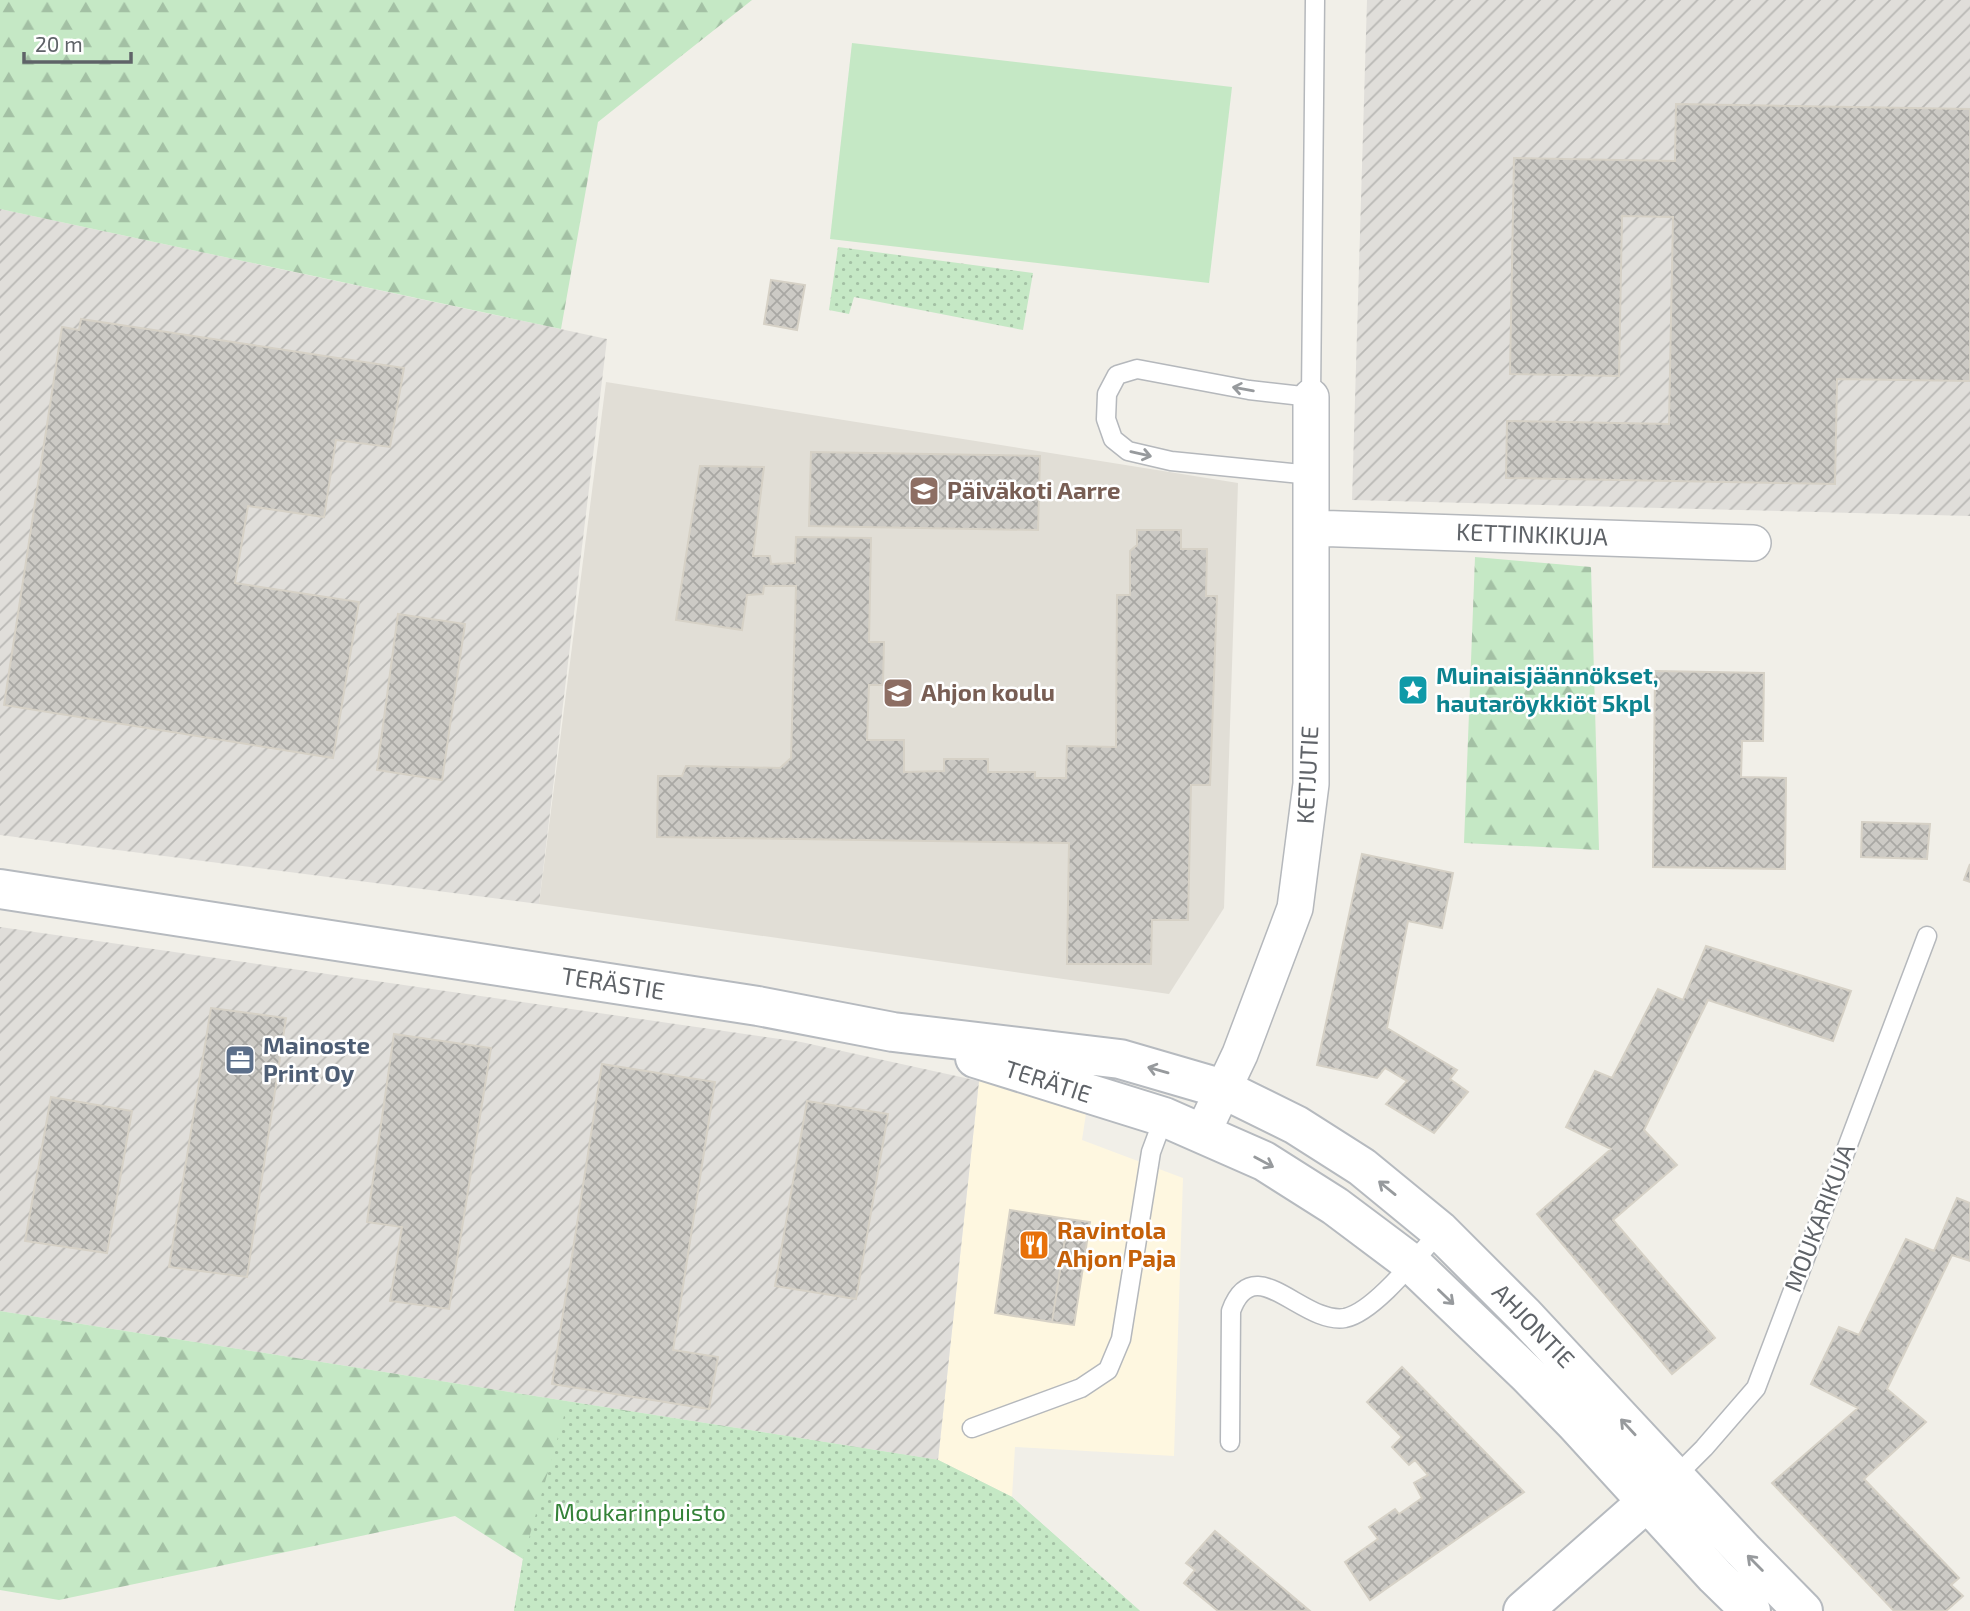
<svg xmlns="http://www.w3.org/2000/svg" width="1970" height="1611" font-family="'Exo 2',sans-serif">
	<style>
		.commercial { fill: #fef7e0 }
		.industrial { fill: url(#industrial-furrows) }
		.education { fill: #e1ded6 }
		.grass { fill: #c5e8c5 }
		.forest { fill: url(#forest-firs) }
		.park { fill: url(#park-dots) }
		.building { fill: url(#building-cross-hatch); stroke: #d6d1c6; stroke-width: 2 }
		.lines { fill: none; stroke-linecap: round; stroke-linejoin: round }
		.lane-casing { stroke: #b5b8bc; stroke-width: 21 }
		.street-casing { stroke: #b5b8bc; stroke-width: 38 }
		.secondary-casing { stroke: #b6babf; stroke-width: 42 }
		.lane { stroke: #fff; stroke-width: 18 }
		.street { stroke: #fff; stroke-width: 35 }
		.secondary { stroke: #fff; stroke-width: 38 }
		.oneway { stroke: #979a9d }
		.labels { text-anchor: middle; stroke-width: 5; stroke-linejoin: round; paint-order: stroke }
		.education-label { font-size: 24px; font-weight: bold; fill: #785e54; stroke: #fff; text-anchor: start }
		.street-label { font-size: 24px; fill: #5f6368; stroke: #fff }
		.culture-label { font-size: 24px; font-weight: bold; fill: #0d838f; stroke: #fff; text-anchor: start }
		.service-label { font-size: 24px; font-weight: bold; fill: #4e5e75; stroke: #fff; text-anchor: start }
		.food-label { font-size: 24px; font-weight: bold; fill: #c56008; stroke: #fff; text-anchor: start }
		.park-label { font-size: 24px; fill: #348238; stroke: #fff }
	</style>
	<defs>
		<pattern id="industrial-furrows" width="10" height="10" patternUnits="userSpaceOnUse" patternTransform="scale(1.75)"><rect width="10" height="10" fill="#e0deda"/><path d="M-1 1l2-2M0 10L10 0M9 11l2-2" fill="none" stroke="#b9b8b5"/></pattern>
		<pattern id="forest-firs" width="22" height="20" patternUnits="userSpaceOnUse" patternTransform="scale(1.75)"><rect width="22" height="20" fill="#c5e8c5"/><path d="M5 1l3.5 6h-7zM16 11l3.5 6h-7z" fill="#a3c0a4"/></pattern>
		<pattern id="park-dots" width="8" height="8" patternUnits="userSpaceOnUse" patternTransform="scale(1.75)"><rect width="8" height="8" fill="#c5e8c5"/><path d="M2 2h.1M6 6h.1" fill="none" stroke="#a3c0a4" stroke-width="1.8" stroke-linecap="round"/></pattern>
		<pattern id="building-cross-hatch" width="8" height="8" patternUnits="userSpaceOnUse" patternTransform="scale(1.75)"><rect width="8" height="8" fill="#cccac5"/><path d="M0 0l8 8M0 8l8-8" fill="none" stroke="#a9a8a4"/></pattern>
	</defs>
	<rect width="100%" height="100%" fill="#f1efe8"/>
	<path class="commercial" d="M 979,1081 L 1087,1107 L 1082,1140 L 1183,1178 L 1174,1456 L 1015,1447 L 1012,1497 L 938,1460 Z"/>
	<path class="industrial" d="M 1367,0 L 1970,0 L 1970,516 L 1352,500 Z
		M 0,209 L 607,339 L 539,904 L 0,835 Z
		M 0,927 L 801,1042 L 979,1081 L 938,1460 L 0,1311 Z"/>
	<path class="education" d="M 606,382 L 1238,483 L 1224,908 L 1169,994 L 539,904 Z"/>
	<path class="grass" d="M 852,43 L 1232,87 L 1209,283 L 830,239 Z"/>
	<path class="forest" d="M 0,0 L 752,0 L 598,122 L 561,329 L 0,209 Z
		M 1475,557 L 1591,567 L 1599,850 L 1464,843 Z
		M 0,1311 L 938,1460 L 1012,1497 L 1140,1611 L 514,1611 L 523,1559 L 455,1516 L 59,1600 L 0,1590 Z"/>
	<path class="park" d="M 838,247 L 1033,273 L 1023,330 L 854,297 L 849,314 L 829,310 Z
		M 568,1402 L 938,1460 L 1012,1497 L 1140,1611 L 514,1611 L 523,1559 Z"/>
	<path class="building" d="M 1676,104 L 1970,109 L 1970,381 L 1837,379 L 1835,484 L 1506,478 L 1507,421 L 1669,424 L 1673,217 L 1622,216 L 1619,376 L 1510,374 L 1514,158 L 1675,161 Z
		M 771,280 L 805,285 L 797,330 L 764,324 Z
		M 81,319 L 404,368 L 390,447 L 336,440 L 324,517 L 248,506 L 235,583 L 359,602 L 333,758 L 4,705 L 62,327 L 79,330 Z
		M 811,452 L 1040,456 L 1038,530 L 809,526 Z
		M 700,466 L 764,467 L 753,556 L 770,556 L 771,564 L 795,563 L 796,537 L 871,538 L 869,642 L 884,642 L 883,685 L 869,685 L 867,740 L 904,740 L 904,772 L 944,771 L 944,759 L 988,759 L 988,772 L 1035,772 L 1035,778 L 1066,778 L 1067,746 L 1116,747 L 1117,595 L 1130,595 L 1130,551 L 1137,545 L 1137,530 L 1181,530 L 1181,549 L 1207,549 L 1206,596 L 1217,596 L 1210,785 L 1191,785 L 1188,920 L 1152,920 L 1151,964 L 1067,964 L 1069,843 L 657,837 L 658,776 L 682,776 L 686,766 L 780,768 L 791,758 L 796,586 L 764,586 L 763,594 L 747,595 L 742,630 L 676,620 Z
		M 398,614 L 465,624 L 442,780 L 377,770 Z
		M 1655,671 L 1764,673 L 1763,741 L 1742,741 L 1741,777 L 1786,778 L 1785,869 L 1653,867 Z
		M 1862,822 L 1930,824 L 1927,859 L 1861,857 Z
		M 1362,854 L 1453,873 L 1442,928 L 1408,921 L 1387,1028 L 1457,1070 L 1450,1079 L 1468,1092 L 1434,1133 L 1386,1104 L 1407,1081 L 1385,1068 L 1377,1078 L 1317,1065 Z
		M 1970,864 L 1970,882 L 1964,880 Z
		M 1706,946 L 1851,991 L 1833,1041 L 1708,1000 L 1644,1130 L 1677,1165 L 1613,1220 L 1715,1338 L 1672,1374 L 1537,1214 L 1611,1149 L 1566,1127 L 1595,1071 L 1612,1078 L 1658,989 L 1683,1000 Z
		M 211,1008 L 286,1018 L 247,1277 L 169,1267 Z
		M 394,1034 L 491,1048 L 449,1309 L 390,1301 L 402,1227 L 367,1222 Z
		M 602,1064 L 715,1082 L 673,1350 L 718,1357 L 709,1409 L 552,1384 Z
		M 51,1097 L 132,1111 L 107,1253 L 25,1241 Z
		M 807,1101 L 888,1114 L 856,1299 L 775,1286 Z
		M 1957,1198 L 1970,1203 L 1970,1261 L 1952,1255 L 1887,1389 L 1926,1422 L 1864,1479 L 1959,1578 L 1951,1585 L 1963,1596 L 1946,1611 L 1894,1611 L 1772,1483 L 1858,1408 L 1811,1384 L 1839,1327 L 1859,1335 L 1906,1239 L 1934,1251 Z
		M 1010,1210 L 1068,1219 L 1052,1322 L 995,1313 Z
		M 1068,1219 L 1090,1222 L 1074,1325 L 1052,1322 Z
		M 1402,1367 L 1524,1492 L 1370,1600 L 1345,1562 L 1378,1539 L 1369,1527 L 1395,1509 L 1399,1514 L 1422,1498 L 1414,1483 L 1428,1475 L 1415,1460 L 1409,1465 L 1392,1447 L 1402,1437 L 1367,1402 Z
		M 1215,1531 L 1310,1611 L 1218,1611 L 1184,1583 L 1195,1570 L 1186,1563 Z"/>
	<g class="lines">
		<g class="lane-casing">
			<path id="lane" d="M 1311,475 L 1171,461 L 1128,451 L 1113,439 L 1106,419 L 1107,394 L 1117,375 L 1137,369 L 1249,390 L 1311,397 L 1315,0
				M 972,1428 L 1081,1388 L 1108,1370 L 1121,1339 L 1151,1152 L 1164,1117
				M 1230,1442 L 1231,1311 C 1254,1248 1302,1325 1345,1318 C 1375,1312 1420,1253 1440,1231
				M 1675,1477 L 1704,1448 L 1756,1388 L 1927,936"/>
		</g>
		<g class="street-casing">
			<path id="street" d="M 1311,528 L 1753,543
				M 1202,1134 L 1240,1054 L 1295,908 L 1311,784 L 1311,397"/>
		</g>
		<g class="secondary-casing">
			<path id="secondary" d="M 0,889 L 758,1006 L 893,1032 L 1120,1059 L 1223,1089 L 1296,1125 L 1362,1167 L 1440,1231 L 1524,1315 L 1743,1550 L 1803,1611
				M 975,1058 L 1164,1117 L 1264,1161 L 1335,1206 L 1411,1263 L 1527,1374 L 1575,1423 L 1715,1576 L 1751,1611
				M 1523,1611 L 1666,1485"/>
		</g>
		<use href="#lane" class="lane"/>
		<use href="#street" class="street"/>
		<use href="#secondary" class="secondary"/>
	</g>
	<defs><path id="oneway-shaft" d="M-6 0H5M1.5-3L5.5 0L1.5 3" fill="none" stroke-width="1.6" stroke-linecap="round" stroke-linejoin="round" transform="scale(1.75)"/></defs>
	<g class="oneway">
		<use href="#oneway-shaft" transform="translate(1243 389) rotate(-170)"/>
		<use href="#oneway-shaft" transform="translate(1141 454) rotate(13)"/>
		<use href="#oneway-shaft" transform="translate(1158 1070) rotate(-164)"/>
		<use href="#oneway-shaft" transform="translate(1264 1162) rotate(28)"/>
		<use href="#oneway-shaft" transform="translate(1387 1188) rotate(-141)"/>
		<use href="#oneway-shaft" transform="translate(1446 1297) rotate(44)"/>
		<use href="#oneway-shaft" transform="translate(1628 1427) rotate(-133)"/>
		<use href="#oneway-shaft" transform="translate(1755 1563) rotate(-135)"/>
	</g>
	<defs>
		<g id="school-square" transform="scale(1.575)"><rect x="-9" y="-9" width="18" height="18" rx="4" fill="#8d6e63" stroke="#fff"/><path d="M0-5L7-2L0 1L-7-2ZM-4 1L0 2.5L4 1V4Q0 6-4 4Z" fill="#fff"/></g>
		<g id="sight-square" transform="scale(1.575)"><rect x="-9" y="-9" width="18" height="18" rx="4" fill="#0f9aa8" stroke="#fff"/><path d="M0-6L1.8-2.2L6-1.7L2.9 1.2L3.7 5.4L0 3.3L-3.7 5.4L-2.9 1.2L-6-1.7L-1.8-2.2Z" fill="#fff"/></g>
		<g id="office-square" transform="scale(1.575)"><rect x="-9" y="-9" width="18" height="18" rx="4" fill="#5c6f8a" stroke="#fff"/><path d="M-6-3h4V-5.5h4V-3h4V5H-6ZM-1-4.5V-3h2v-1.5ZM-6 0V1H6V0Z" fill="#fff"/></g>
		<g id="restaurant-square" transform="scale(1.575)"><rect x="-9" y="-9" width="18" height="18" rx="4" fill="#e8710a" stroke="#fff"/><path d="M-5-6h1v4h1v-4h1v4h1v-4h1v5L-1.5 .5V6h-2V.5L-5-1ZM5-6V6H3V1.5H1.5Q1.5-4 5-6Z" fill="#fff"/></g>
	</defs>
	<g fill-rule="evenodd">
		<use href="#school-square" x="924" y="491"/>
		<use href="#sight-square" x="1413" y="690"/>
		<use href="#school-square" x="898" y="693"/>
		<use href="#office-square" x="240" y="1060"/>
		<use href="#restaurant-square" x="1034" y="1245"/>
	</g>
	<g class="labels">
		<g class="education-label">
			<text x="947" y="499">Päiväkoti Aarre</text>
			<text x="921" y="701">Ahjon koulu</text>
		</g>
		<g class="street-label">
			<text transform="translate(1532 535) rotate(2)" y="8">KETTINKIKUJA</text>
			<text transform="translate(1308 775) rotate(-87)" y="8">KETJUTIE</text>
			<text transform="translate(613 984) rotate(9)" y="8">TERÄSTIE</text>
			<text transform="translate(1048 1082) rotate(18)" y="8">TERÄTIE</text>
			<text transform="translate(1820 1218) rotate(-69)" y="8">MOUKARIKUJA</text>
			<text transform="translate(1533 1326) rotate(46)" y="8">AHJONTIE</text>
		</g>
		<g class="culture-label">
			<text x="1436" y="684">Muinaisjäännökset,<tspan x="1436" dy="28">hautaröykkiöt 5kpl</tspan></text>
		</g>
		<g class="service-label">
			<text x="263" y="1054">Mainoste<tspan x="263" dy="28">Print Oy</tspan></text>
		</g>
		<g class="food-label">
			<text x="1057" y="1239">Ravintola<tspan x="1057" dy="28">Ahjon Paja</tspan></text>
		</g>
		<g class="park-label">
			<text x="640" y="1521">Moukarinpuisto</text>
		</g>
	</g>
	<path d="M24 52v10h107v-10" fill="none" stroke="#5f6368" stroke-width="3.5"/>
	<text x="35" y="52" font-size="21" fill="#5f6368" stroke="#ffffff" stroke-width="5" paint-order="stroke">20 m</text>
</svg>
